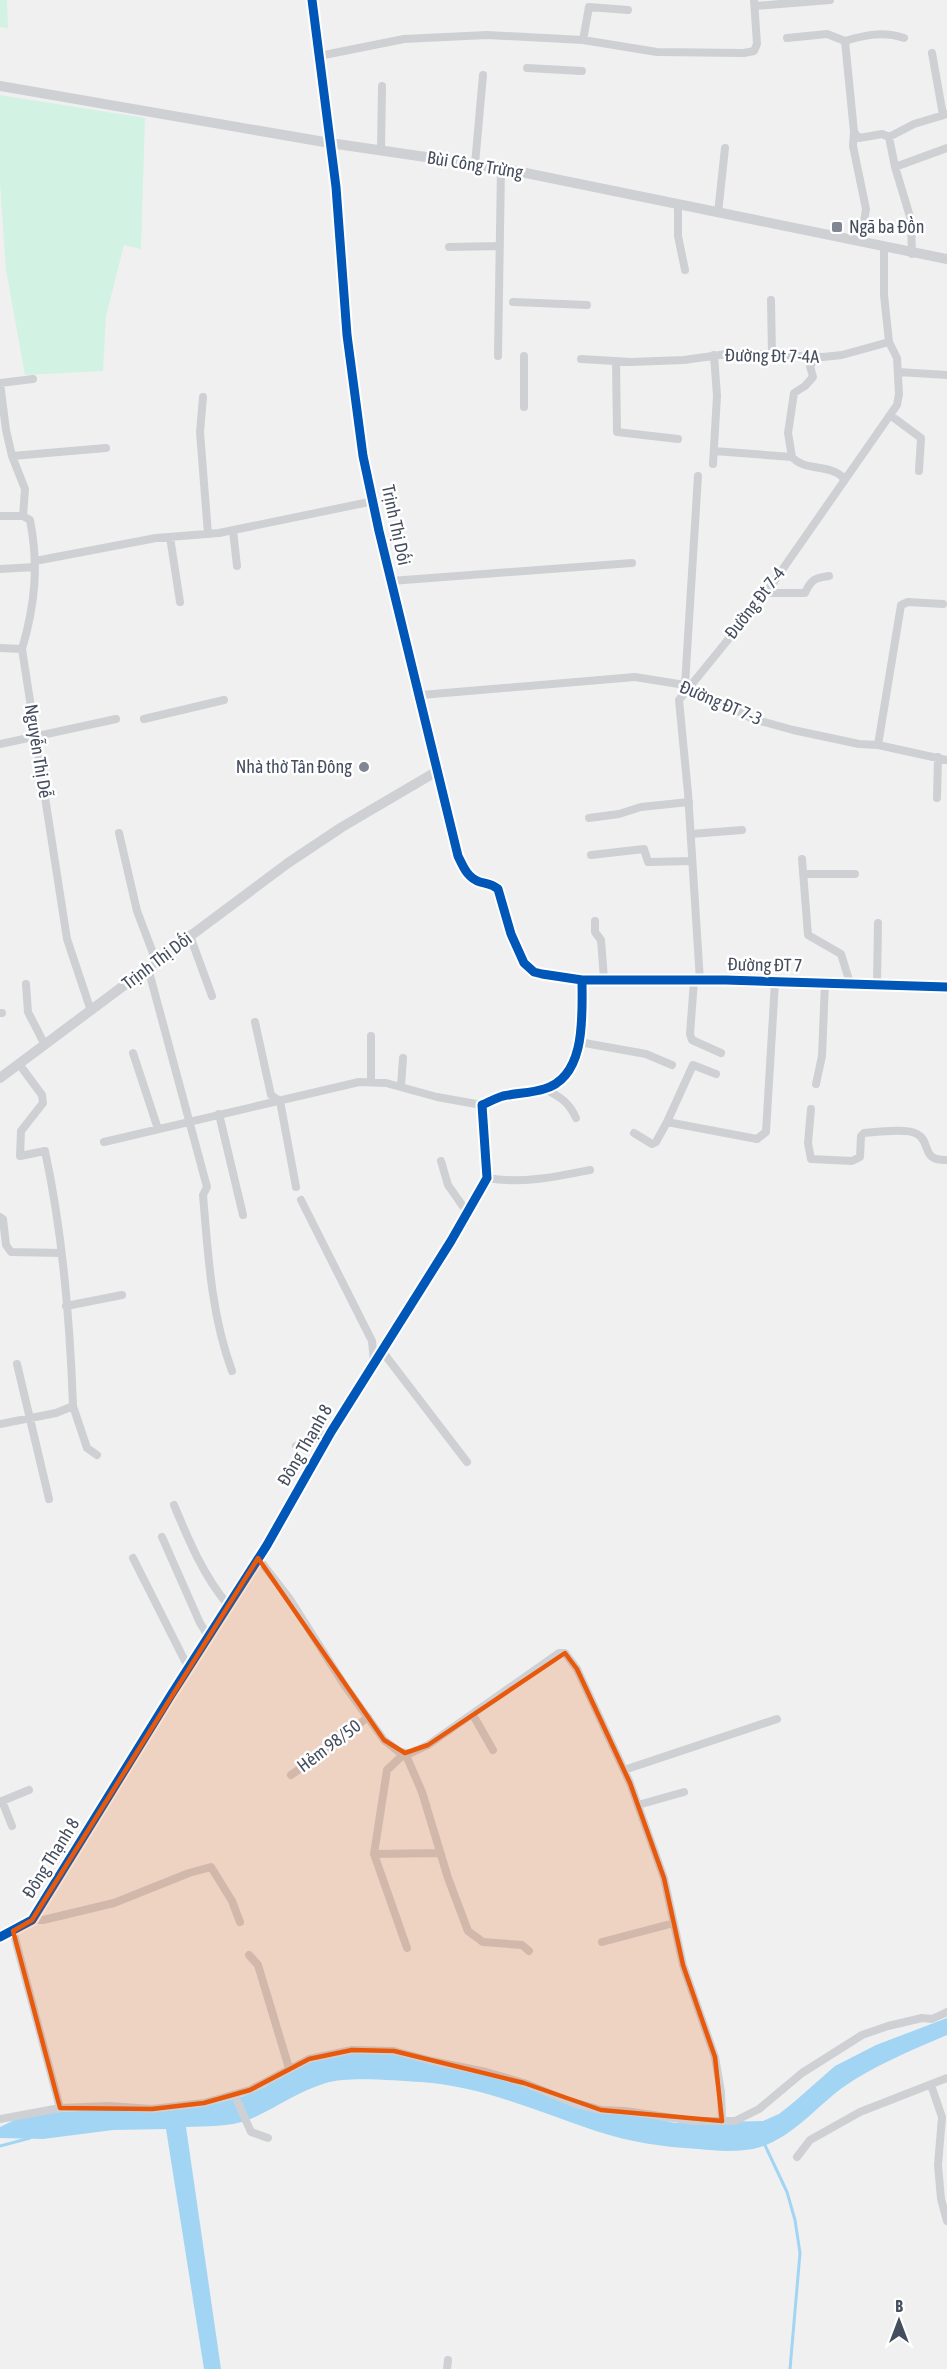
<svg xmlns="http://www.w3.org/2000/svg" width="947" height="2369" font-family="'Asap Condensed',sans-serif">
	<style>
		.green { fill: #d2f2e4 }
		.water { fill: #a2d5f4 }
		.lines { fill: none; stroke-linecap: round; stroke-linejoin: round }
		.stream { stroke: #a2d5f4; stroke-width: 3 }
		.minor { stroke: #ced0d4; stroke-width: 8 }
		.tertiary { stroke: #ced0d4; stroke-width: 10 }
		.cycleway-casing { stroke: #fff; stroke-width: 13 }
		.cycleway { stroke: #0057b8; stroke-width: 9 }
		.marked { fill: #e8590c; fill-opacity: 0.2; stroke: #e8590c; stroke-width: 4.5; stroke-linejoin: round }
		.poi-dot { fill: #818792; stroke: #fff; stroke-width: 2 }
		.labels { text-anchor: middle; stroke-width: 5; stroke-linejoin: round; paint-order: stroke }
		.street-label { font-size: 18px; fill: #454e5f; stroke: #fff }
		.poi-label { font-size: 18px; fill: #454e5f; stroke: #fff; text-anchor: start }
	</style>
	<rect width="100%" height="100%" fill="#f1f0f0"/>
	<path class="green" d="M 0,0 L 7,0 L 8,28 L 0,27 Z
		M 0,95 L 145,118 L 141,249 L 124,245 L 106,316 L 103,371 L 25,375 L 6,270 L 0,184 Z"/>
	<path class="water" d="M 947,2018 L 947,2035 C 912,2050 873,2066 842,2088 C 813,2110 789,2141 753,2149 C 735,2152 716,2151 698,2149 C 663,2147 629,2142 596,2131 C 539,2112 482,2086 421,2082 C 396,2081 349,2076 326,2083 C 298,2091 275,2109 248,2120 C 229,2127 207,2126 186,2127 L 221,2369 L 204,2369 L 166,2129 L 113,2130 L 43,2139 L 0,2138 L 0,2127 L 27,2114 L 218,2103 L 244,2096 L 265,2087 L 290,2070 L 329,2055 L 379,2051 L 493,2075 L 608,2108 L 675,2123 L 763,2121 L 779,2114 L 794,2102 L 835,2066 L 876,2045 Z"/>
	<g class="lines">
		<path class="stream" d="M 763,2141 L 787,2192 L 795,2220 L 800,2253 L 790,2369
			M 0,2146 L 30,2138"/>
		<path class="minor" d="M 755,6 L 830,0
			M 787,38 L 827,34 L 845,41
			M 904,38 C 883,31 865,35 845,41 L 854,132 L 859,138 L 882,134 L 889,137 L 895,167 L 911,220 L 912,254
			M 583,40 L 589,7 L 628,10
			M 932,53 L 943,115
			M 319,56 L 404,39 L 487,35 L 583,40 L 657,52 L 744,53 L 754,51 L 757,44 L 754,0
			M 527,68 L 582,71
			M 854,132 L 853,146 L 866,209 L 861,242
			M 889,137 L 914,124 L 947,114
			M 381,151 L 382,86
			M 475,164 L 483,75
			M 895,167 L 947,148
			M 678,205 L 678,236 L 685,270
			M 718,213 L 725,148
			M 449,247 L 500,246
			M 771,300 L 772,355
			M 513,302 L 587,305
			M 498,356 L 501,168
			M 524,356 L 524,407
			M 581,359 L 631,362 L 684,360 L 734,353 L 823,357 L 842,355 L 889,342
			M 616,361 L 617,432 L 678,439
			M 898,372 L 947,375
			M 203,397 L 200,432 L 208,534
			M 890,415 L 921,438 L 919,471
			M 714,451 L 792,457 C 805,472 828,463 844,478
			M 12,456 L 106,448
			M 792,457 L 788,433 L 794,393 L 805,386 L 813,377 L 810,366 L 816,357
			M 713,464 L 717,396 L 714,355
			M 0,516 L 23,516 L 30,520 C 39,566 35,605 22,649 L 67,939 L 91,1011
			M 23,516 L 25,489 L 12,456 L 6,430 L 0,383 L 33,379
			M 233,530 L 237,566
			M 170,537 L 180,602
			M 35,561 L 156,538 L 219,533 L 374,501
			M 0,569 L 35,567
			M 391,581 L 632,563
			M 766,593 L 805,593 C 811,580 814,578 829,576
			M 0,648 L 22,649
			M 685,685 L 698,476
			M 421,695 L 635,677 L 685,685 L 753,719 L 793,730 L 859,744 L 878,745 L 947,760
			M 144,719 L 224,700
			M 0,744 L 116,719
			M 878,745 L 901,605 L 908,602 L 943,604
			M 937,798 L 938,757
			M 589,818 L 619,814 L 641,807 L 689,802
			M 119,833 L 137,911 L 156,961
			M 691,834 L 742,830
			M 591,855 L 644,849 L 648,862 L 692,861
			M 802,859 L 808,935 L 841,954 L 850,983
			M 803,874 L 855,874
			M 595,921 L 595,932 L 601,940 L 604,979
			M 190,936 L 212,996
			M 148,968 L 207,1187 L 203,1195 C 208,1253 211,1315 232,1371
			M 694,981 L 690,1034 L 692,1040 L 721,1053
			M 700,981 L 688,793 L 679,700 L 766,593 L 897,405 L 899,394 L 897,358 L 889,342 L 884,295 L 884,246
			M 26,984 L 28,1012 L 45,1045
			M 877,984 L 878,923
			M 0,1013 L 2,1013
			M 255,1022 L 271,1095 L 280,1101 L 296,1187
			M 579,1042 L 646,1054 L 672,1065
			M 133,1053 L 158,1129
			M 371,1081 L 371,1036
			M 816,1084 L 822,1056 L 825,983
			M 401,1086 L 403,1058
			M 545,1089 C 560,1097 569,1102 576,1118
			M 811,1109 L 808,1143 L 811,1159 L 852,1161 L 860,1157 L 861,1136 L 864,1133 C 876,1132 908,1128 917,1134 C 932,1142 920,1161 947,1160
			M 219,1114 L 243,1215
			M 667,1122 L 693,1065 L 716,1074
			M 634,1133 L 652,1144 L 656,1142 L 667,1122 L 757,1139 L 766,1132 L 775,982
			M 104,1142 L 359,1082 L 386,1083 L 437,1097 L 482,1105
			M 441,1161 L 448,1185 L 467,1212
			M 487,1178 C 522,1184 555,1177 590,1170
			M 301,1200 L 372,1341 L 374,1362
			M 0,1217 L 3,1219 L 6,1245 L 11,1252 L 61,1253
			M 66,1306 L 122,1295
			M 382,1351 L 467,1462
			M 17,1364 L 49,1499
			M 73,1406 L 87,1448 L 97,1455
			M 0,1424 L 56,1413 L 73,1406 C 70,1321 63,1234 45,1151 L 20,1156 L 21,1131 L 43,1103 L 42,1095 L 19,1064
			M 296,1446 L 331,1432
			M 174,1505 C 189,1541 203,1575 228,1605
			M 162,1537 L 200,1623 L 208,1636
			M 133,1558 L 188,1667
			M 258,1558 L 289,1598 L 345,1686 L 384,1740 L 398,1751 L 405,1753 L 411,1753 L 428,1745 L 559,1653 L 565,1653 L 577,1669 L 630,1783 L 664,1878 L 683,1965 L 715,2057 L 721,2092 L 722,2121
			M 473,1715 L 493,1750
			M 624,1770 L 777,1719
			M 291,1775 L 328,1749 L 368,1717
			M 0,1801 L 2,1801 L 12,1826
			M 2,1801 L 29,1790
			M 638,1805 L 684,1792
			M 374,1854 L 440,1853
			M 32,1920 L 43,1920 L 114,1903 L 189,1873 L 211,1867 L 232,1901 L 240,1922
			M 13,1931 L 60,2108
			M 0,1937 L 32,1920 L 171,1695 L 267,1545 L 331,1432 L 451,1241 L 487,1178 L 482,1105 C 489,1102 496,1098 503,1096 C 517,1093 531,1093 544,1089 C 587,1077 582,1014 582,980 L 726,980 L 947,987
			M 602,1942 L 674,1923
			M 407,1948 L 374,1854 L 387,1770 L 405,1753 L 422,1792 L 448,1878 L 468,1931 L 483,1942 L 522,1945 L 529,1951
			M 249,1955 L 258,1965 L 289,2068
			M 931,2085 L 942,2117 L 938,2165 L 941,2199 L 947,2221
			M 235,2096 L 251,2132 L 268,2138
			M 0,2119 L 60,2108 L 109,2106 L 152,2109 L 204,2103 L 250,2090 L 309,2059 L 352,2050 L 394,2051 L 432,2061 L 486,2072 L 524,2083 L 576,2104 L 601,2110 L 625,2111 L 694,2121 L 735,2121 L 759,2109 L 802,2073 L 862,2035 L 888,2026 L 922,2018 L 932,2019 L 947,2012
			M 797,2157 L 810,2140 L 860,2112 L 947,2078
			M 447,2369 L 448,2360"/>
		<path class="tertiary" d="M 312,0 L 336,187 L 347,335 L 363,456 L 379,531 L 458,856 C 463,866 467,878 480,882 C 487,884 492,884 498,889 C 502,910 515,964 536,972 C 547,976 569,977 582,980
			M 0,86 L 330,143 L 501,168 L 947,259
			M 0,1078 L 288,863 L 342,827 L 439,770"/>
		<g class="cycleway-casing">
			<path id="cycleway" d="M 312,0 L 336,187 L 347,335 L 363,456 L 379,531 L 458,856 C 463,866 467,878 480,882 C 487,884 492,884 498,889 L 511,934 L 524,963 L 534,972 L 542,974 L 582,980 L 726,980 L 947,987
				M 0,1937 L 32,1920 L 171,1695 L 267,1545 L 331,1432 L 451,1241 L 487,1178 L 482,1105 C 489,1102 496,1098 503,1096 C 517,1093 531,1093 544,1089 C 587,1077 582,1014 582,980"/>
		</g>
		<use href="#cycleway" class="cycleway"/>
	</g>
	<path class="marked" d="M 258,1558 L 384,1740 L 405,1753 L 428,1745 L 565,1653 L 577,1669 L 630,1783 L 664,1878 L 683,1965 L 715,2057 L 722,2121 L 601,2110 L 524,2083 L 394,2051 L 352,2050 L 309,2059 L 250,2090 L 204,2103 L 152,2109 L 60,2108 L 13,1931 L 32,1920 Z"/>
	<g class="poi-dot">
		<rect x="831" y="221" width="12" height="12" rx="3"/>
		<circle cx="364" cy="767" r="6"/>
	</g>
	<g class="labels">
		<g class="street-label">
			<text transform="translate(475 165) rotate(9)" y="6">Bùi Công Trừng</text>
			<text transform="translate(772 356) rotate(1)" y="6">Đường Đt 7-4A</text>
			<text transform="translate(396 525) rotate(78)" y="6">Trịnh Thị Dối</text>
			<text transform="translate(755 603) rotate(-52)" y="6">Đường Đt 7-4</text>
			<text transform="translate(721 703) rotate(23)" y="6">Đường ĐT 7-3</text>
			<text transform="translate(38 751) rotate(81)" y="6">Nguyễn Thị Dễ</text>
			<text transform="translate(157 961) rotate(-37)" y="6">Trịnh Thị Dối</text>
			<text transform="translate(765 965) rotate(1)" y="6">Đường ĐT 7</text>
			<text transform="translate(305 1445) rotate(-60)" y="6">Đông Thạnh 8</text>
			<text transform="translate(329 1746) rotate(-37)" y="6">Hẻm 98/50</text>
			<text transform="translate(51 1858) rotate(-58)" y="6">Đông Thạnh 8</text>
		</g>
		<g class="poi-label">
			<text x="849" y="233">Ngã ba Đồn</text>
			<text x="352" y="773" text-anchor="end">Nhà thờ Tân Đông</text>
		</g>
	</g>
	<g transform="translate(899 2321)" stroke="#ffffff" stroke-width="4.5" paint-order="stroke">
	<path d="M0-4.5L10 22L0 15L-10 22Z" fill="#454e5f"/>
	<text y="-9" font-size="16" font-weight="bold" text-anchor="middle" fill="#454e5f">B</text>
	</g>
</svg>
